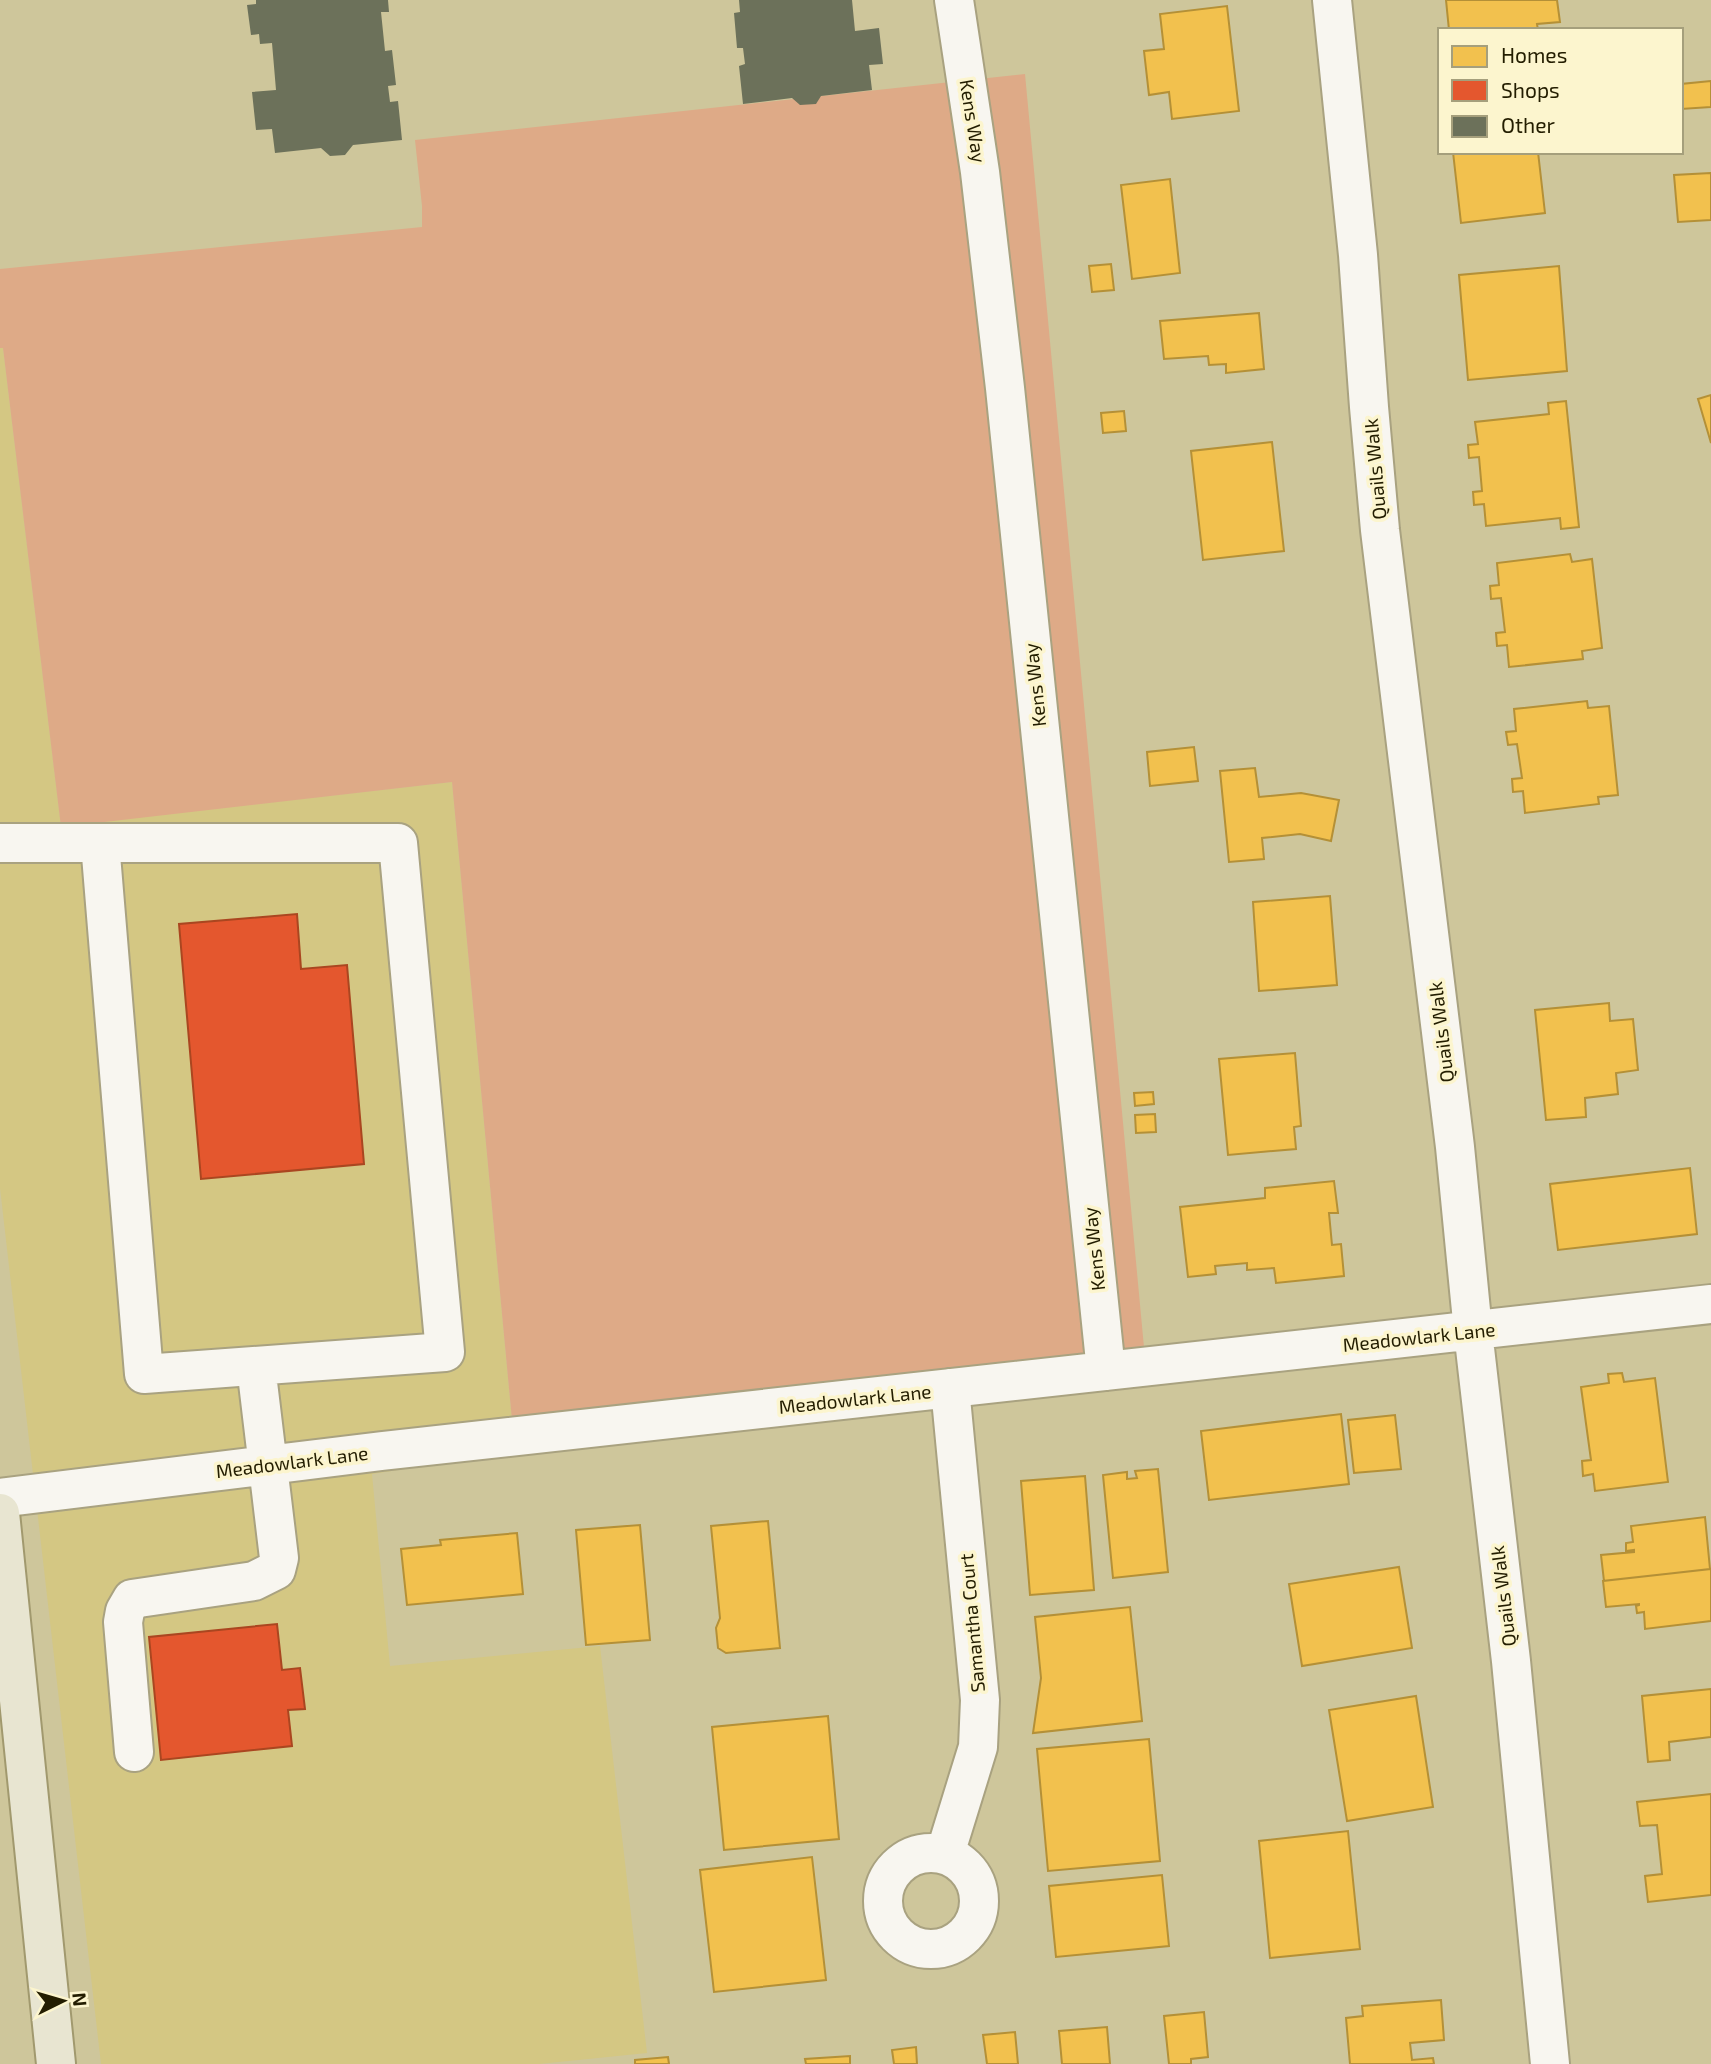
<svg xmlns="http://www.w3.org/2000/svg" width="1711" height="2064" font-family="'Exo 2',sans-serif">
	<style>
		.built { fill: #d4c783 }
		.green { fill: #deaa87 }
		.homes { fill: #f2c14e; stroke: #b49037; stroke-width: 2 }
		.shops { fill: #e4572e; stroke: #aa4620; stroke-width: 2 }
		.building { fill: #6c715a }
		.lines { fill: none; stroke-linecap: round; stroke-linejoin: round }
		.minor-casing { stroke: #a9a280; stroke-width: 42 }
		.major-casing { stroke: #a1996e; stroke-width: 42 }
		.minor { stroke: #f8f6f0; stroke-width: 38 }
		.major { stroke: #e8e5d1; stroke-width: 38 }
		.labels { text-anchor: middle; stroke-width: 7; stroke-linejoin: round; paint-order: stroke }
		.street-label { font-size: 19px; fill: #231d00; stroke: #fcf5ce }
	</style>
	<rect width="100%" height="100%" fill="#cec69b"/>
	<path class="built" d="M 0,348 L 3,348 L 61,826 L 452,782 L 515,1452 L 372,1474 L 390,1666 L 600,1646 L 647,2053 L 539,2064 L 101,2064 L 0,1188 Z"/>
	<path class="green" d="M 1025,74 L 1145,1358 L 515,1452 L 452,782 L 61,827 L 3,348 L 0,348 L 0,269 L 422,227 L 422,206 L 415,140 Z"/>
	<path class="homes" d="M 1446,0 L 1557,0 L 1560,22 L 1537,24 L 1538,30 L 1449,30 Z
		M 1227,6 L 1239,111 L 1172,119 L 1169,92 L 1149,95 L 1144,51 L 1164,49 L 1160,14 Z
		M 1711,81 L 1711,107 L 1681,109 L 1681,84 Z
		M 1453,152 L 1538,152 L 1545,213 L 1461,223 Z
		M 1711,173 L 1711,220 L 1678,222 L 1674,175 Z
		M 1170,179 L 1180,273 L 1132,279 L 1121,185 Z
		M 1111,264 L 1114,290 L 1092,292 L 1089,266 Z
		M 1559,266 L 1567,371 L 1468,380 L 1459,275 Z
		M 1259,313 L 1264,369 L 1226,373 L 1226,364 L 1209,365 L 1208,356 L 1164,359 L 1160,321 Z
		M 1711,395 L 1711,443 L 1698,399 Z
		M 1566,401 L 1579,527 L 1561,529 L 1560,518 L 1486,526 L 1484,504 L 1474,505 L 1473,492 L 1482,491 L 1479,457 L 1469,458 L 1468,445 L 1478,444 L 1475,422 L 1549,414 L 1548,403 Z
		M 1124,411 L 1126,431 L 1103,433 L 1101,413 Z
		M 1272,442 L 1284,551 L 1203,560 L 1191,451 Z
		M 1570,554 L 1572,562 L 1592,559 L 1602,648 L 1582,651 L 1583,659 L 1509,667 L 1507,645 L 1497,646 L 1496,633 L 1505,632 L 1501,598 L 1491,599 L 1490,586 L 1499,585 L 1497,563 Z
		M 1587,701 L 1588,708 L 1609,706 L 1618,795 L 1598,797 L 1599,804 L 1525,813 L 1523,791 L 1513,792 L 1512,779 L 1522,778 L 1517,744 L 1508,745 L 1506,732 L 1516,731 L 1514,709 Z
		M 1194,747 L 1198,781 L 1150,786 L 1147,752 Z
		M 1255,768 L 1259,797 L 1301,793 L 1339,800 L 1331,841 L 1300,834 L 1262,838 L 1264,859 L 1229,862 L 1220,771 Z
		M 1330,896 L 1337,985 L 1259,991 L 1253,902 Z
		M 1609,1003 L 1610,1021 L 1633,1019 L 1638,1070 L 1616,1073 L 1618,1094 L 1585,1098 L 1586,1117 L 1546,1120 L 1535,1010 Z
		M 1295,1053 L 1301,1126 L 1294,1127 L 1296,1149 L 1228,1155 L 1219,1059 Z
		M 1153,1092 L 1154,1104 L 1135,1106 L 1134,1093 Z
		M 1155,1114 L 1156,1132 L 1136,1133 L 1135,1115 Z
		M 1690,1168 L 1697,1234 L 1558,1250 L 1550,1184 Z
		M 1334,1181 L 1338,1213 L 1329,1213 L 1332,1245 L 1341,1244 L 1344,1276 L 1276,1283 L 1274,1268 L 1247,1270 L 1247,1263 L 1215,1266 L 1216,1274 L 1188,1277 L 1180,1207 L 1265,1198 L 1265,1188 Z
		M 1622,1373 L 1624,1382 L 1655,1378 L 1668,1482 L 1595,1491 L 1593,1474 L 1583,1476 L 1582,1461 L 1591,1460 L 1581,1387 L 1609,1383 L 1608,1374 Z
		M 1341,1414 L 1349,1484 L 1209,1500 L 1201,1431 Z
		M 1395,1415 L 1401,1469 L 1354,1473 L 1348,1420 Z
		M 1158,1469 L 1168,1572 L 1113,1578 L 1103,1475 L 1127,1472 L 1127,1479 L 1137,1478 L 1135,1471 Z
		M 1085,1476 L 1094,1590 L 1030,1595 L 1021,1481 Z
		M 1705,1517 L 1710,1569 L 1604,1581 L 1601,1555 L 1634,1552 L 1634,1550 L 1626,1551 L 1626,1543 L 1633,1542 L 1631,1526 Z
		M 768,1521 L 780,1648 L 726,1653 L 718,1648 L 716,1628 L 720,1618 L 711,1526 Z
		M 640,1525 L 650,1640 L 586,1645 L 576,1530 Z
		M 517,1533 L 523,1594 L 407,1605 L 401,1549 L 441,1545 L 440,1540 Z
		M 1399,1567 L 1412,1648 L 1302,1666 L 1289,1584 Z
		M 1711,1569 L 1711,1621 L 1645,1629 L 1644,1612 L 1637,1613 L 1636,1606 L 1639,1605 L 1639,1604 L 1606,1607 L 1603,1581 Z
		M 1130,1607 L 1142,1721 L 1033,1733 L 1041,1678 L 1035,1617 Z
		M 1711,1689 L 1711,1737 L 1669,1742 L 1670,1760 L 1648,1762 L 1642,1696 Z
		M 1416,1696 L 1433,1807 L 1347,1821 L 1329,1710 Z
		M 828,1716 L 839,1839 L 724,1850 L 712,1727 Z
		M 1149,1739 L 1160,1861 L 1048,1871 L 1037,1749 Z
		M 1711,1794 L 1711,1895 L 1648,1902 L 1645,1876 L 1662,1874 L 1657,1825 L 1640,1826 L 1637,1802 Z
		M 1348,1831 L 1360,1949 L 1270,1958 L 1259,1841 Z
		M 812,1857 L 826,1980 L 714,1992 L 700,1870 Z
		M 1162,1875 L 1169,1946 L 1056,1957 L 1049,1886 Z
		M 1441,2000 L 1444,2040 L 1410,2043 L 1412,2060 L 1433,2058 L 1434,2064 L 1350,2064 L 1346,2018 L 1363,2016 L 1362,2006 Z
		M 1204,2012 L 1208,2057 L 1191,2059 L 1191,2064 L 1169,2064 L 1164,2016 Z
		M 1107,2027 L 1110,2064 L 1062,2064 L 1059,2031 Z
		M 1015,2032 L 1018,2064 L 987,2064 L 983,2035 Z
		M 916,2047 L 917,2064 L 894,2064 L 892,2050 Z
		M 850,2056 L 850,2064 L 806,2064 L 805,2059 Z
		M 668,2057 L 669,2064 L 635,2064 L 635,2060 Z"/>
	<path class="shops" d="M 297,914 L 301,969 L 347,965 L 364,1164 L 201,1179 L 179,924 Z
		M 277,1624 L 282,1670 L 300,1668 L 305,1709 L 288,1710 L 292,1746 L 161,1760 L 149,1637 Z"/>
	<path class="building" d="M 256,0 L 388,0 L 389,12 L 381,12 L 385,51 L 392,50 L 396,85 L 388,86 L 390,102 L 398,101 L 402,140 L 353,145 L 345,155 L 330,156 L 321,148 L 275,153 L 272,129 L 256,130 L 252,92 L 276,90 L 272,43 L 260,44 L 259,34 L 251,35 L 247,5 L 256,4 Z
		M 739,0 L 852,0 L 855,31 L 879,28 L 883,64 L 869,65 L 872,90 L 821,96 L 816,104 L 800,105 L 792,98 L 743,104 L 739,66 L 745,64 L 743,48 L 737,48 L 734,13 L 740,12 Z"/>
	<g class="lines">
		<g class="minor-casing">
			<path id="minor" d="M 954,0 L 980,172 L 1005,388 L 1106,1371
				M 1332,0 L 1358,255 L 1369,407 L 1380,530 L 1455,1147 L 1473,1331 L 1511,1661 L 1550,2064
				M 0,843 L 398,843 L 445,1352 L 144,1374 L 100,843
				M 0,1498 L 382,1451 L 1711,1304
				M 134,1752 L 123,1622 L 125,1611 L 132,1599 L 254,1581 L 276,1570 L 279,1558 L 256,1366
				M883 1901a48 48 0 1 1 96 0a48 48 0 1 1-96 0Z
				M 945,1854 L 978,1747 L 980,1700 L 950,1388"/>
		</g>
		<g class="major-casing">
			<path id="major" d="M 0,1513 L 56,2064"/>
		</g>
		<use href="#minor" class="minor"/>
		<use href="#major" class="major"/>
	</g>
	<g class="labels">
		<g class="street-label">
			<text transform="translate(973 121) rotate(81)" y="7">Kens Way</text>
			<text transform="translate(1375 469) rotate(-95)" y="7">Quails Walk</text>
			<text transform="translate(1035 685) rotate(-96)" y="7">Kens Way</text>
			<text transform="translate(1441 1032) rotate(-97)" y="7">Quails Walk</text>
			<text transform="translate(1094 1249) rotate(-96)" y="7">Kens Way</text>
			<text transform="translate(1419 1337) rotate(-6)" y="7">Meadowlark Lane</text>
			<text transform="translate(855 1399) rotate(-6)" y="7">Meadowlark Lane</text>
			<text transform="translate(292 1462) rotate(-7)" y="7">Meadowlark Lane</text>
			<text transform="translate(1503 1596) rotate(-97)" y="7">Quails Walk</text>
			<text transform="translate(972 1623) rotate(-95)" y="7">Samantha Court</text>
		</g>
	</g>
	<rect x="1438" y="28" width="245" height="126" fill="#fcf5ce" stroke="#a59f7c" stroke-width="2"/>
	<rect x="1452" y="46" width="35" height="21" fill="#f2c14e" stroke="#a59f7c" stroke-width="2"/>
	<text x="1501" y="63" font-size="21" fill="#231d00">Homes</text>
	<rect x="1452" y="80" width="35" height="21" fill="#e4572e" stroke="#a59f7c" stroke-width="2"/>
	<text x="1501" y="98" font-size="21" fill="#231d00">Shops</text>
	<rect x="1452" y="116" width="35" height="21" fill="#6c715a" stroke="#a59f7c" stroke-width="2"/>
	<text x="1501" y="133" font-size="21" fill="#231d00">Other</text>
	<g transform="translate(63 2001) rotate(85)" stroke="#fcf5ce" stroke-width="5" paint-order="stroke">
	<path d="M0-5L12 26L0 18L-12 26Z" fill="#231d00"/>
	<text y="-10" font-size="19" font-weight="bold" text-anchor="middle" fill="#231d00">N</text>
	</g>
</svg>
